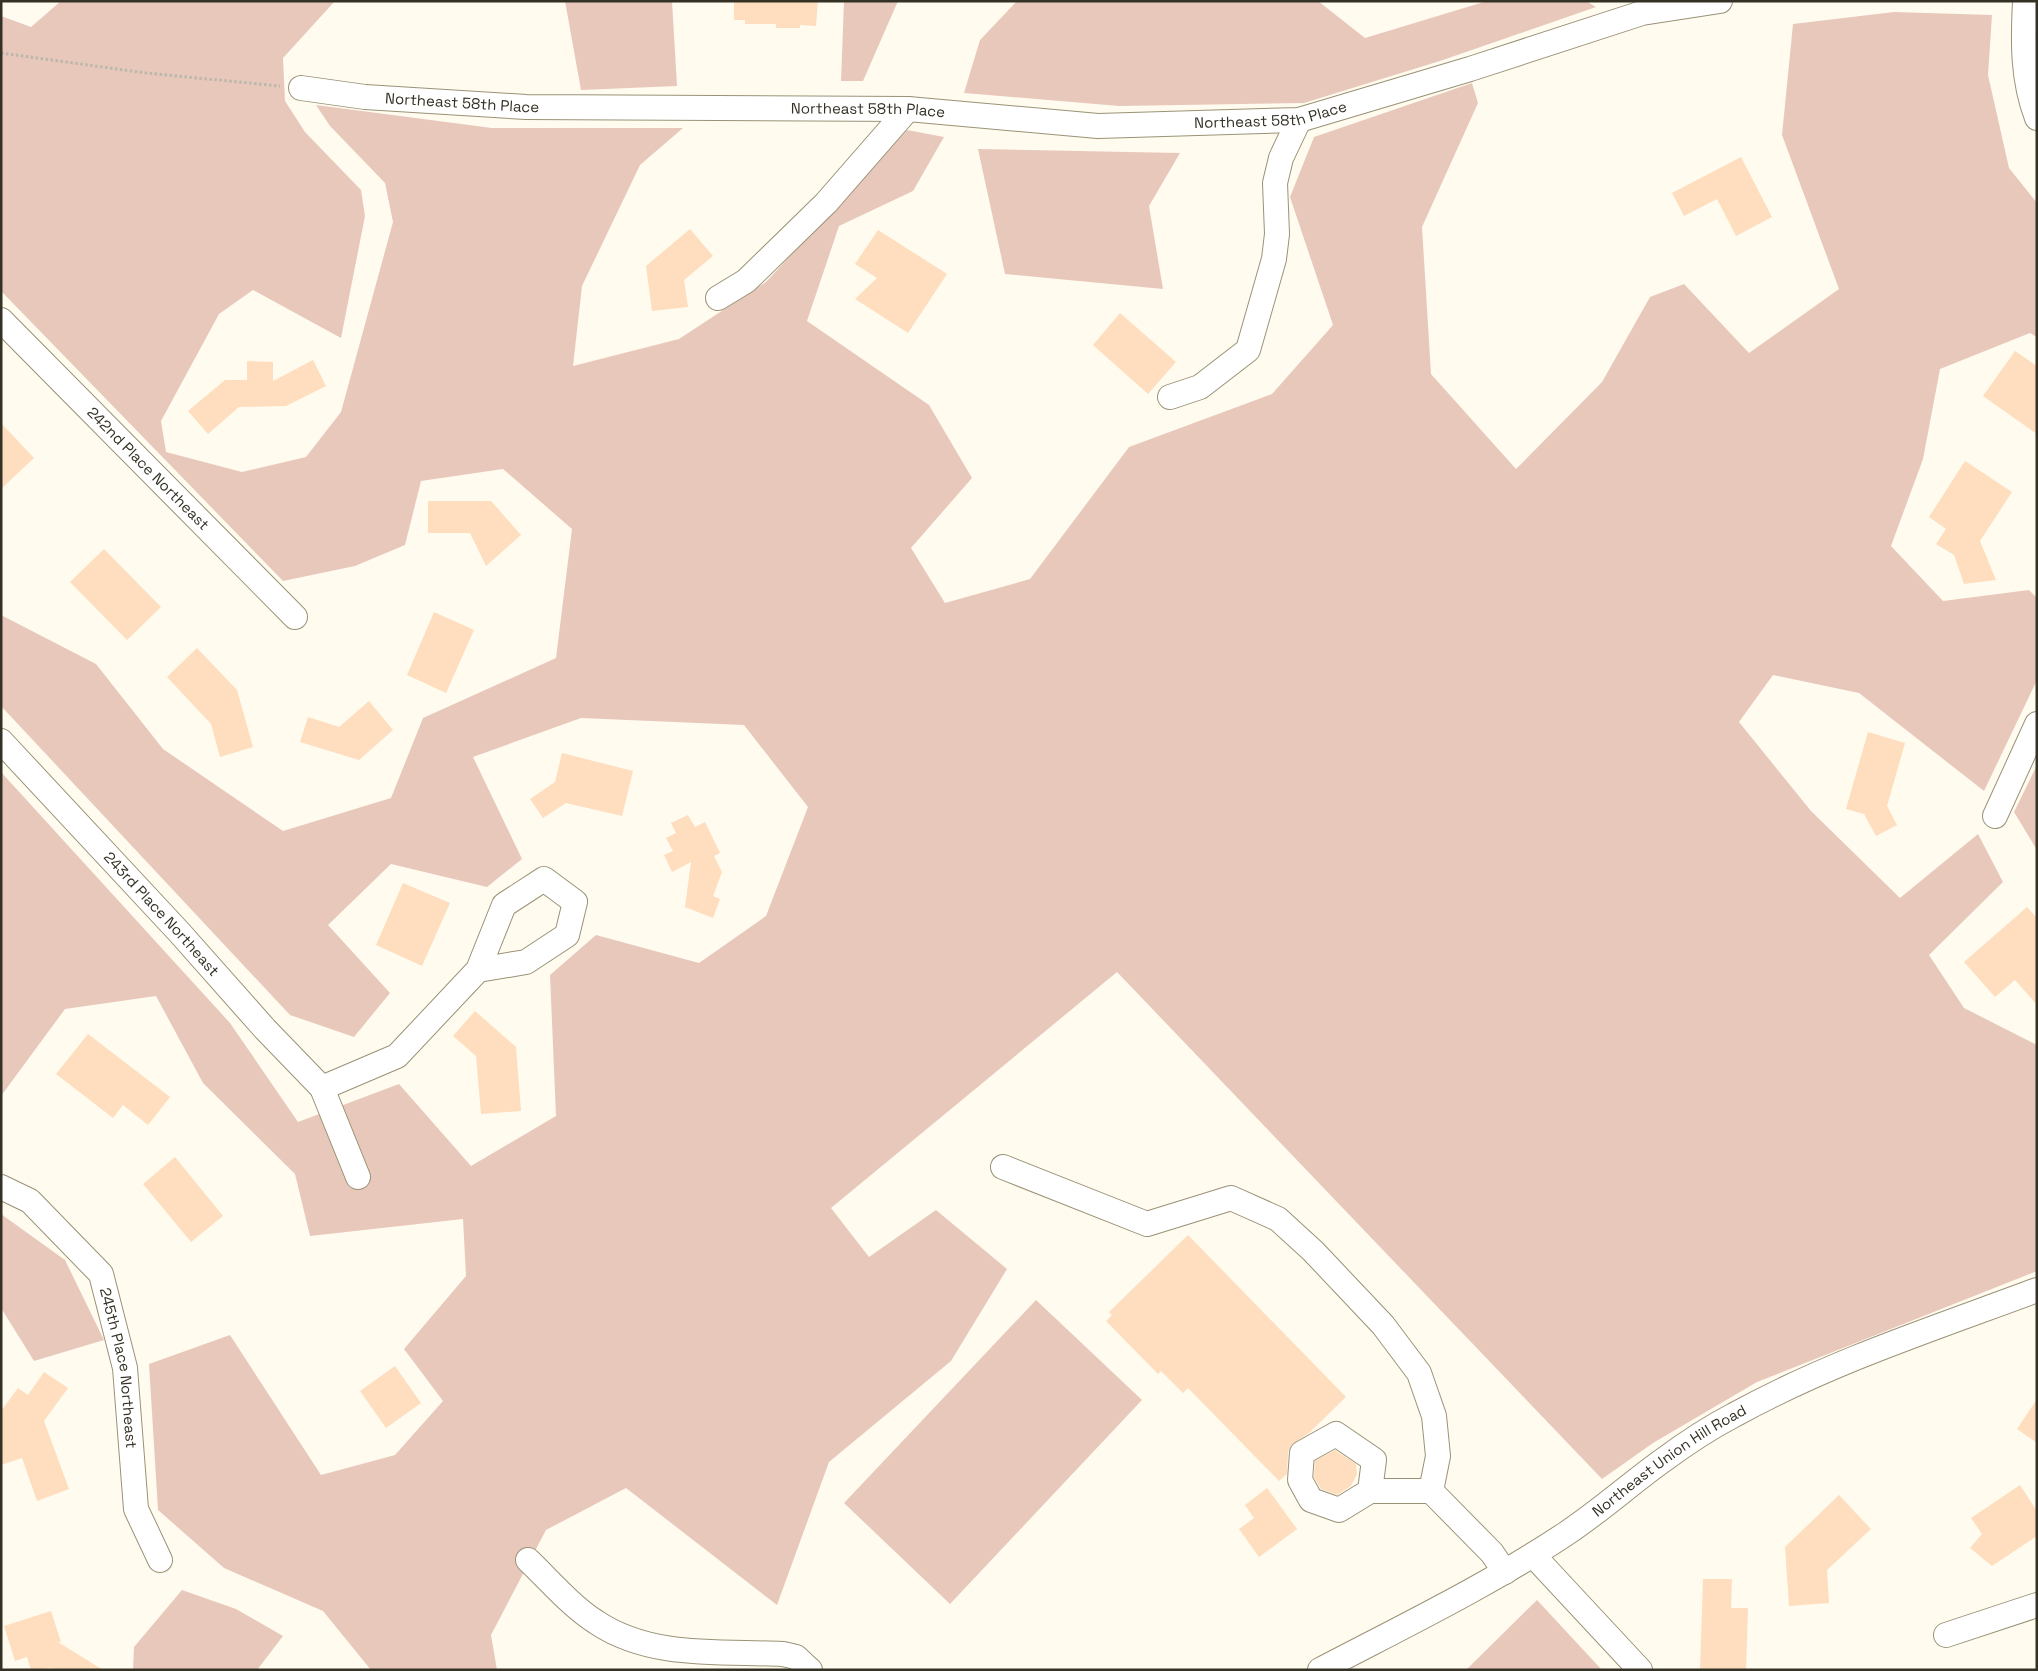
<svg xmlns="http://www.w3.org/2000/svg" width="2038" height="1671" font-family="'Space Grotesk',sans-serif">
	<style>
		.green { fill: #e9c8bc }
		.building { fill: #fedebe }
		.lines { fill: none; stroke-linecap: round; stroke-linejoin: round }
		.minor-casing { stroke: #9a9276; stroke-width: 26 }
		.path { stroke: #bbb7ab; stroke-width: 3; stroke-dasharray: 2.5 2.5; stroke-linecap: butt }
		.minor { stroke: #fff; stroke-width: 24 }
		.labels { text-anchor: middle; stroke-width: 5; stroke-linejoin: round; paint-order: stroke }
		.street-label { font-size: 15px; fill: #343125; stroke: #fffbef }
	</style>
	<rect width="100%" height="100%" fill="#fffbef"/>
	<path class="green" d="M 61,1 L 335,1 L 283,58 L 285,101 L 305,132 L 361,190 L 365,216 L 341,338 L 253,290 L 219,314 L 161,421 L 166,452 L 242,472 L 306,457 L 341,412 L 393,222 L 385,183 L 330,126 L 316,105 L 492,128 L 683,128 L 640,165 L 582,286 L 573,366 L 679,339 L 766,282 L 907,130 L 944,137 L 913,191 L 839,226 L 807,321 L 929,405 L 972,478 L 911,548 L 945,603 L 1030,579 L 1129,447 L 1272,394 L 1333,325 L 1290,197 L 1314,137 L 1472,83 L 1478,103 L 1422,227 L 1431,374 L 1516,469 L 1602,382 L 1650,297 L 1684,284 L 1749,353 L 1839,289 L 1782,135 L 1793,24 L 1894,12 L 1992,15 L 1988,75 L 2009,168 L 2037,203 L 2037,337 L 2030,333 L 1940,369 L 1923,459 L 1891,546 L 1943,601 L 2029,590 L 2037,598 L 2037,680 L 1984,791 L 1859,693 L 1773,675 L 1739,722 L 1811,811 L 1900,898 L 1978,834 L 2003,882 L 1929,955 L 1964,1008 L 2037,1045 L 2037,1271 L 1757,1382 L 1653,1443 L 1602,1479 L 1117,972 L 831,1208 L 869,1257 L 936,1210 L 1007,1269 L 951,1361 L 829,1462 L 777,1605 L 626,1488 L 546,1530 L 491,1635 L 497,1670 L 371,1670 L 323,1611 L 224,1568 L 158,1510 L 149,1364 L 230,1335 L 321,1475 L 395,1455 L 443,1401 L 404,1349 L 466,1276 L 463,1219 L 310,1236 L 295,1174 L 203,1083 L 156,996 L 65,1009 L 1,1096 L 1,772 L 230,1023 L 298,1122 L 399,1084 L 471,1166 L 556,1116 L 550,975 L 596,935 L 699,963 L 766,916 L 808,807 L 744,725 L 581,718 L 473,757 L 522,859 L 487,887 L 391,864 L 328,925 L 390,993 L 354,1037 L 290,1015 L 1,706 L 1,615 L 96,664 L 163,749 L 283,831 L 391,798 L 423,718 L 556,658 L 572,529 L 503,469 L 421,481 L 405,545 L 355,566 L 283,581 L 1,291 L 1,16 L 31,27 Z
		M 565,1 L 672,1 L 677,86 L 581,90 Z
		M 844,1 L 898,1 L 863,81 L 841,81 Z
		M 1017,1 L 1318,1 L 1365,38 L 1487,1 L 1586,1 L 1596,7 L 1440,61 L 1304,103 L 1119,106 L 964,93 L 980,40 Z
		M 978,149 L 1180,153 L 1149,206 L 1163,289 L 1005,274 Z
		M 2037,765 L 2037,850 L 2014,812 Z
		M 1,1214 L 65,1260 L 104,1340 L 34,1361 L 1,1308 Z
		M 1036,1300 L 1142,1400 L 950,1604 L 844,1503 Z
		M 182,1590 L 236,1609 L 283,1636 L 257,1670 L 133,1670 L 134,1647 Z
		M 1537,1600 L 1602,1670 L 1466,1670 Z"/>
	<path class="building" d="M 734,1 L 818,1 L 816,26 L 800,25 L 800,28 L 776,28 L 776,24 L 745,24 L 745,20 L 734,20 Z
		M 1741,157 L 1772,217 L 1736,236 L 1717,199 L 1684,216 L 1672,193 Z
		M 690,229 L 713,256 L 684,280 L 688,307 L 652,311 L 646,266 Z
		M 878,230 L 947,274 L 908,333 L 855,299 L 877,278 L 855,264 Z
		M 1120,313 L 1176,362 L 1148,394 L 1093,345 Z
		M 2015,351 L 2037,366 L 2037,434 L 1983,396 Z
		M 313,360 L 326,386 L 286,406 L 239,407 L 208,434 L 188,411 L 225,380 L 247,380 L 247,361 L 273,362 L 273,381 Z
		M 1,423 L 34,458 L 1,489 Z
		M 1965,461 L 2012,492 L 1980,541 L 1996,580 L 1964,584 L 1954,555 L 1936,544 L 1946,529 L 1929,517 Z
		M 428,501 L 491,501 L 521,535 L 486,566 L 470,533 L 428,533 Z
		M 104,549 L 161,607 L 127,640 L 70,582 Z
		M 434,612 L 474,630 L 446,693 L 407,675 Z
		M 197,648 L 237,690 L 253,747 L 220,757 L 211,724 L 167,677 Z
		M 369,701 L 393,730 L 359,760 L 300,742 L 308,717 L 339,727 Z
		M 1868,732 L 1905,743 L 1887,806 L 1897,825 L 1876,836 L 1864,814 L 1846,809 Z
		M 562,753 L 633,771 L 622,816 L 566,803 L 543,818 L 530,799 L 555,782 Z
		M 688,815 L 695,827 L 705,822 L 720,853 L 714,856 L 722,872 L 713,896 L 720,899 L 713,918 L 685,907 L 691,862 L 672,872 L 664,855 L 673,851 L 666,838 L 676,833 L 671,823 Z
		M 403,883 L 450,903 L 422,966 L 376,945 Z
		M 2027,907 L 2037,918 L 2037,1005 L 2015,980 L 1995,997 L 1964,962 Z
		M 475,1011 L 516,1047 L 521,1111 L 481,1114 L 476,1056 L 453,1036 Z
		M 88,1034 L 170,1097 L 148,1125 L 123,1105 L 113,1118 L 56,1074 Z
		M 175,1157 L 223,1216 L 191,1242 L 143,1184 Z
		M 1188,1235 L 1346,1397 L 1309,1433 L 1291,1445 L 1288,1452 L 1287,1474 L 1279,1481 L 1188,1388 L 1183,1393 L 1161,1371 L 1158,1374 L 1106,1321 L 1112,1315 L 1109,1312 Z
		M 395,1366 L 421,1403 L 386,1428 L 360,1391 Z
		M 44,1372 L 68,1388 L 44,1421 L 69,1489 L 37,1501 L 22,1458 L 1,1465 L 1,1411 L 18,1388 L 28,1395 Z
		M 2037,1399 L 2037,1443 L 2017,1429 Z
		M 1335,1450 L 1356,1464 L 1357,1474 L 1351,1486 L 1337,1495 L 1321,1489 L 1314,1477 L 1315,1461 Z
		M 2020,1485 L 2037,1511 L 2037,1536 L 1992,1566 L 1970,1548 L 1982,1534 L 1971,1518 Z
		M 1267,1488 L 1297,1529 L 1259,1557 L 1239,1529 L 1254,1518 L 1245,1505 Z
		M 1839,1495 L 1871,1529 L 1827,1570 L 1829,1603 L 1789,1606 L 1785,1547 Z
		M 1703,1579 L 1732,1579 L 1731,1608 L 1748,1608 L 1746,1670 L 1700,1670 Z
		M 51,1611 L 61,1642 L 58,1642 L 103,1670 L 55,1670 L 52,1668 L 31,1670 L 27,1657 L 15,1661 L 4,1626 Z"/>
	<g class="lines">
		<g class="minor-casing">
			<g id="minor">
				<path d="M 2025,1 C 2023,41 2022,79 2037,118"/>
				<path id="s1" d="M 301,88 L 365,97 L 526,107 L 908,109 L 1098,126 L 1299,120 L 1470,69 L 1642,13 L 1720,1"/>
				<path d="M 718,298 L 746,281 L 826,203 L 908,109"/>
				<path id="s2" d="M 1,320 L 295,617"/>
				<path d="M 1170,397 L 1200,387 L 1248,350 L 1274,259 L 1277,234 L 1275,183 L 1281,158 L 1299,120"/>
				<path id="s3" d="M 1,741 L 179,932 L 265,1029 L 322,1088 L 358,1177"/>
				<path d="M 1995,816 L 2037,724"/>
				<path d="M 322,1088 L 397,1056 L 478,970 L 526,962 L 567,935 L 575,902 L 544,879 L 504,905 L 478,970"/>
				<path d="M 1003,1167 L 1147,1224 L 1231,1198 L 1278,1219 L 1313,1251 L 1383,1325 L 1419,1373 L 1434,1416 L 1438,1456 L 1431,1491 L 1492,1553 L 1505,1572"/>
				<path id="s4" d="M 1,1187 L 30,1201 L 101,1274 L 125,1368 L 136,1509 L 160,1560"/>
				<path d="M 1370,1491 L 1374,1460 L 1336,1434 L 1302,1453 L 1300,1480 L 1311,1500 L 1339,1510 L 1370,1491 L 1431,1491"/>
				<path d="M 1533,1555 L 1640,1670"/>
				<path d="M 528,1560 C 550,1581 571,1606 596,1622 C 651,1659 721,1651 783,1654 L 796,1657 L 810,1670"/>
				<path d="M 1946,1635 L 2037,1605"/>
				<path id="s5" d="M 1320,1670 C 1404,1626 1489,1585 1567,1533 C 1600,1511 1630,1484 1662,1461 C 1685,1444 1709,1428 1734,1415 C 1830,1362 1935,1328 2037,1290"/>
			</g>
		</g>
		<path class="path" d="M 1,53 L 146,73 L 280,86"/>
		<use href="#minor" class="minor"/>
	</g>
	<g class="labels">
		<g class="street-label">
			<text dy="5" stroke="none"><textPath href="#s1" startOffset="162">Northeast 58th Place</textPath></text>
			<text dy="5" stroke="none"><textPath href="#s1" startOffset="568">Northeast 58th Place</textPath></text>
			<text dy="5" stroke="none"><textPath href="#s1" startOffset="972">Northeast 58th Place</textPath></text>
			<text dy="5" stroke="none"><textPath href="#s2" startOffset="209">242nd Place Northeast</textPath></text>
			<text dy="5" stroke="none"><textPath href="#s3" startOffset="236">243rd Place Northeast</textPath></text>
			<text dy="5" stroke="none"><textPath href="#s4" startOffset="230">245th Place Northeast</textPath></text>
			<text dy="5" stroke="none"><textPath href="#s5" startOffset="408">Northeast Union Hill Road</textPath></text>
		</g>
	</g>
	<rect width="2038" height="1671" fill="none" stroke="#343125" stroke-width="5"/>
</svg>
